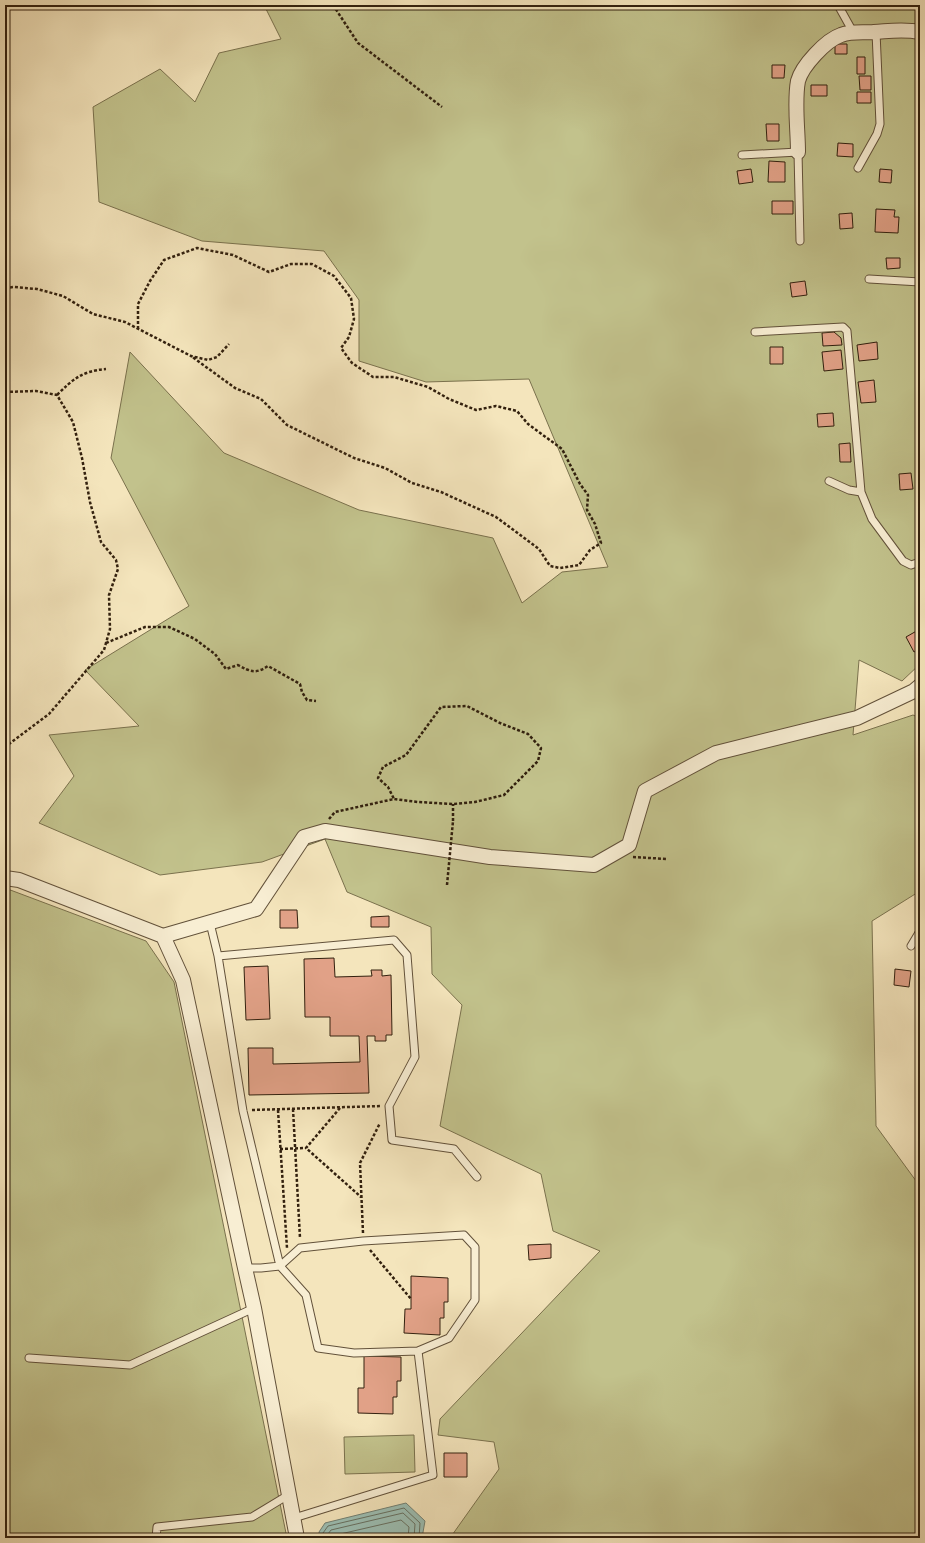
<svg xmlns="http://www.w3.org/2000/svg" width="925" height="1543" font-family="Alegreya,serif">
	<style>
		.green { fill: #c2c28c; stroke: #7a714d }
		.water { fill: #9cbfb4; stroke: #727f72 }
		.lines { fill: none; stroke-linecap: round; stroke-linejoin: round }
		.shore { stroke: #677061; stroke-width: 1 }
		.building { fill: #e1a187; stroke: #32200e }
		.lane-casing { stroke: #62513a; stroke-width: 9 }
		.street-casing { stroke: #62513a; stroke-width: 16 }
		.path { stroke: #32200e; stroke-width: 2.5; stroke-dasharray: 3 2; stroke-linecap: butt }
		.lane { stroke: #f8eed3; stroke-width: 7 }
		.street { stroke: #f8eed3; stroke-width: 14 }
		.path-bridge { stroke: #32200e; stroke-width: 2.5; stroke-dasharray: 3 2; stroke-linecap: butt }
	</style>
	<rect width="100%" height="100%" fill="#f4e5bc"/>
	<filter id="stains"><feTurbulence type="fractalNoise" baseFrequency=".005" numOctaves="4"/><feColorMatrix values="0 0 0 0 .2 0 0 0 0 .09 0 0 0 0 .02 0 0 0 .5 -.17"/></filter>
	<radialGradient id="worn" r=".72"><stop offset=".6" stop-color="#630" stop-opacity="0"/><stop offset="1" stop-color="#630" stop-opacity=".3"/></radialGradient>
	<path class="green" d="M 264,5 L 920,5 L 920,664 L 902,681 L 859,660 L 853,735 L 913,715 L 920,718 L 920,802 L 919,803 L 920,891 L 872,921 L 876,1126 L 919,1185 L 920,1195 L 920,1538 L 450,1538 L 499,1469 L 494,1442 L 438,1435 L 440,1419 L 600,1251 L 553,1231 L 541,1174 L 440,1126 L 462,1005 L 432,974 L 431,927 L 347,892 L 325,839 L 262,862 L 160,875 L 39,823 L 74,776 L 49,735 L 139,726 L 85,670 L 189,606 L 111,458 L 130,352 L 224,453 L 359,510 L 493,538 L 522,603 L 562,572 L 608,567 L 529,379 L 426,382 L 359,361 L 359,300 L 324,251 L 202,241 L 99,202 L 93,107 L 160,69 L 195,102 L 219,53 L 281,39 Z
		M 5,888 L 146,941 L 174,982 L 287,1538 L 5,1538 Z
		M 414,1435 L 415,1472 L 345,1474 L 344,1437 Z"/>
	<path class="water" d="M 406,1503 L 425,1521 L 422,1538 L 320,1538 L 319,1532 L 325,1523 Z"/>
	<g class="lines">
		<path class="shore" d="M 324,1538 L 323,1533 L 328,1526 L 404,1508 L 420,1523 L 419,1538
			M 329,1538 L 328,1534 L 331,1530 L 403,1513 L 415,1524 L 414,1538
			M 335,1538 L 336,1535 L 401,1520 L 409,1527 L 408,1538"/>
	</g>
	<path class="building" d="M 835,44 L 847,44 L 847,54 L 835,54 Z
		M 857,57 L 865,57 L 865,74 L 857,74 Z
		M 772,65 L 785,65 L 784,78 L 772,78 Z
		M 859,76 L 871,76 L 871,90 L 860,90 Z
		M 811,85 L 827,85 L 827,96 L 811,96 Z
		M 857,92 L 871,92 L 871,103 L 857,103 Z
		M 766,124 L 779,124 L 779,141 L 767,141 Z
		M 838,143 L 853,144 L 853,157 L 837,156 Z
		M 769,161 L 785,162 L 785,182 L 768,182 Z
		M 751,169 L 753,182 L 739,184 L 737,171 Z
		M 880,169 L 892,170 L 891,183 L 879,182 Z
		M 772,201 L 793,201 L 793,214 L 772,214 Z
		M 876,209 L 895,210 L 894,217 L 899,217 L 898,233 L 875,232 Z
		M 852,213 L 853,228 L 840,229 L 839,214 Z
		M 886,258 L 900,258 L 900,268 L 887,269 Z
		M 805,281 L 807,295 L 792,297 L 790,283 Z
		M 834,332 L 841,338 L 842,345 L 823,346 L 822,333 Z
		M 877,342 L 878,359 L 859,361 L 857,345 Z
		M 770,347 L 783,347 L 783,364 L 770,364 Z
		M 841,350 L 843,369 L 824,371 L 822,352 Z
		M 874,380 L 876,402 L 861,403 L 858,382 Z
		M 833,413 L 834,426 L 818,427 L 817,414 Z
		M 850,443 L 851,462 L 840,462 L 839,444 Z
		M 911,473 L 913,489 L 900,490 L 899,474 Z
		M 920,629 L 920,649 L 914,652 L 906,637 Z
		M 280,910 L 297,910 L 298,928 L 280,928 Z
		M 389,916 L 389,927 L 371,927 L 371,917 Z
		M 334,958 L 335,977 L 372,976 L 371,970 L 382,970 L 382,976 L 391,975 L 392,1035 L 386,1035 L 386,1041 L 375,1041 L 375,1036 L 367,1036 L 369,1093 L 249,1095 L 248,1048 L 273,1048 L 273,1064 L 360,1062 L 359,1036 L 330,1036 L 330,1017 L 305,1017 L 304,959 Z
		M 268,966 L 270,1019 L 246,1020 L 244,967 Z
		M 895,969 L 911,971 L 909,987 L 894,985 Z
		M 551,1244 L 551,1258 L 529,1260 L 528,1245 Z
		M 411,1276 L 448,1278 L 448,1302 L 444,1302 L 444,1318 L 440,1318 L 440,1335 L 404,1333 L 405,1309 L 411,1309 Z
		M 364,1356 L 401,1357 L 401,1381 L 397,1381 L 397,1397 L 393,1397 L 393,1414 L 358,1413 L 358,1388 L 364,1388 Z
		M 444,1453 L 467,1453 L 467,1477 L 444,1477 Z"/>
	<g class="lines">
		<g class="lane-casing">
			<path id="lane" d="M 838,5 L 853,32
				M 742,155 L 798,152 L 800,241
				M 858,168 L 877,134 L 880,124 L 876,32
				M 869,279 L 920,282
				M 755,332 L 843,327 L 847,331 L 861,492 L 872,519 L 903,561 L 911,565 L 920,562
				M 829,481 L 849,490 L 861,492
				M 210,923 L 218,956 L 243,1111 L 280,1266 L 261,1268 L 245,1268
				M 911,946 L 920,931
				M 218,956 L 394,940 L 407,955 L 415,1057 L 389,1106 L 392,1140 L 454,1149 L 477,1177
				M 464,1235 L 475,1247 L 475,1300 L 449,1338 L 418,1351 L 354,1353 L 318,1348 L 306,1295 L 280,1266 L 300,1248 L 363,1241 Z
				M 29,1358 L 130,1365 L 254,1308
				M 294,1518 L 433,1475 L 418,1351
				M 156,1538 L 157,1527 L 252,1517 L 290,1494"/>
		</g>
		<g class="street-casing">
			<path id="street" d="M 798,152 C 798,130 794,102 798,81 C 802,66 826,40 841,35 C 851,31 863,33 874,32 C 891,31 903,29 920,32
				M 5,878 L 19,880 L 163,936 L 183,980 L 245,1268 L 254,1308 L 297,1538
				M 163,936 L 256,909 L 304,837 L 325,831 L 490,857 L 594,865 L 629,845 L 645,791 L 716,753 L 857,718 L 914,691 L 920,686"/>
		</g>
		<path class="path" d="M 333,5 L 358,43 L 442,107
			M 5,288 L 14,287 L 37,289 L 63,296 L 93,314 L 125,322 L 191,356 L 208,360 L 217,357 L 229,344
			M 138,329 L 138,304 L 150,281 L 164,260 L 197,248 L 233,255 L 269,272 L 291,264 L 312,264 L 334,276 L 351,298 L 354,319 L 349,337 L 341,348 L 352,363 L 373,377 L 394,377 L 428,387 L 449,399 L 476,410 L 496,406 L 517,411 L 528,424 L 562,449 L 580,484 L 588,495 L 587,510 L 595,524 L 601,543 L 590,550 L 579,565 L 560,568 L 550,566 L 539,549 L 496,517 L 441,492 L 412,483 L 385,468 L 354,458 L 287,425 L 261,399 L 235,388 L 191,356
			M 5,392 L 36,391 L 57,395 L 73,422 L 82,458 L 90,502 L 101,542 L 116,560 L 118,569 L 109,595 L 110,629 L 104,650 L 49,714 L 5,747
			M 57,395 C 73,379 82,371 106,369
			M 106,643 L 145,627 L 169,627 L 195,639 L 215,654 L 226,669 L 238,665 C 251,672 256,674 268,666 L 300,684 L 302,692 L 307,700 L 316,701
			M 329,819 L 335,812 L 394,799 L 418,802 L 453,804 L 475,802 L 504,795 L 538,761 L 541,748 L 528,734 L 500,723 L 467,706 L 441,707 L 406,755 L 383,767 L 378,778 L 388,787 L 394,799
			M 453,821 L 453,804
			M 633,857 L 667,859
			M 340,1108 L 306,1148 L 361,1197
			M 293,1109 L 300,1238
			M 252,1110 L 381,1106
			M 278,1110 L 287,1248
			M 280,1149 L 306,1148
			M 363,1233 L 360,1163 L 380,1123
			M 370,1250 L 411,1299"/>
		<use href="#lane" class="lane"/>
		<use href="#street" class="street"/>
		<path class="path-bridge" d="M 447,885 L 453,821"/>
	</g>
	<rect width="925" height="1543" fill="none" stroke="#f4e5bc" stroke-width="20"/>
	<rect x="6" y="6" width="913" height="1531" fill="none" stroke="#32200e" stroke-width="2"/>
	<rect x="10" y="10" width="905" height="1523" fill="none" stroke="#32200e"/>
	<rect width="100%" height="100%" filter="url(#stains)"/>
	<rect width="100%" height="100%" fill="url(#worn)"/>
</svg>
